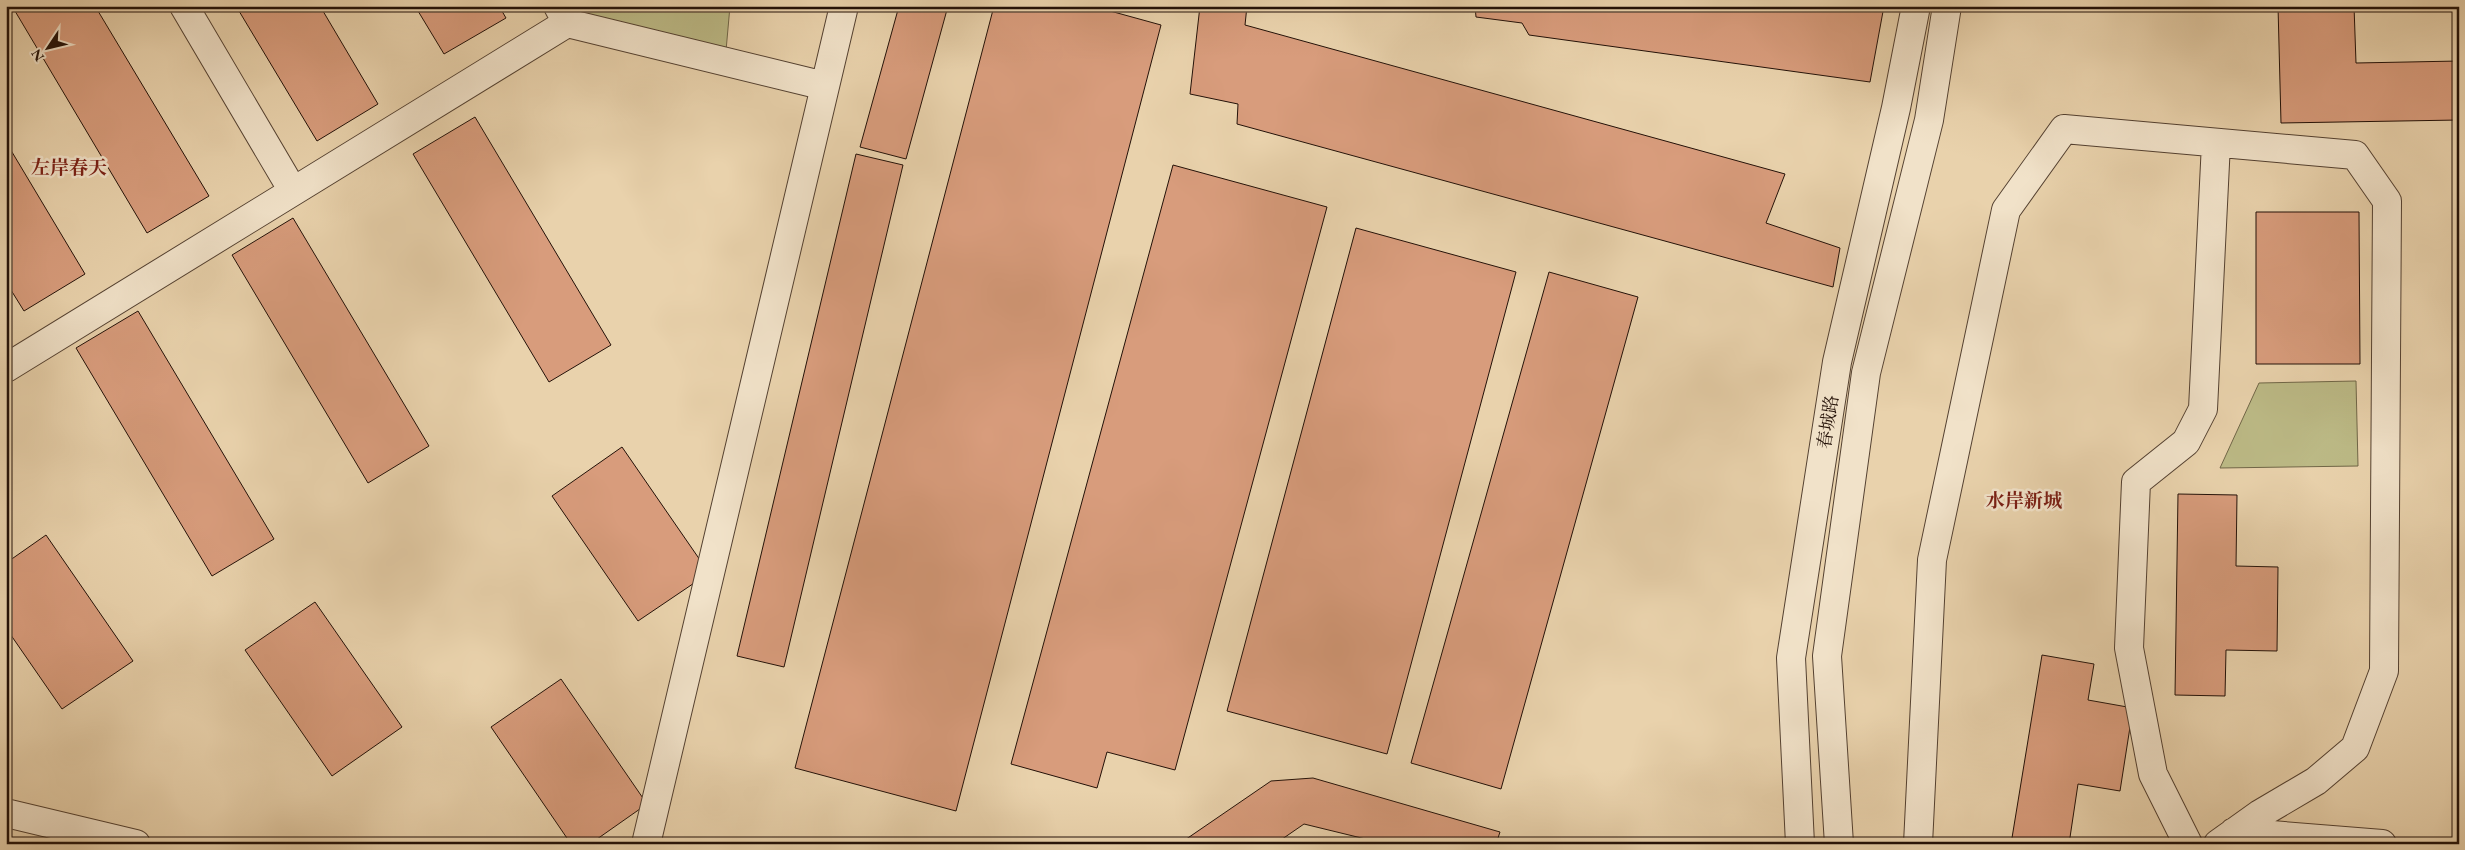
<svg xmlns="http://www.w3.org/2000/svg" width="2465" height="850" font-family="'EB Garamond','Noto Serif SC',serif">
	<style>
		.green { fill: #bcba86; stroke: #706647 }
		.building { fill: #d89c7c; stroke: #231108 }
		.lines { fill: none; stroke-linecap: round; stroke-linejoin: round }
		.minor-casing { stroke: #544131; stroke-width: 30 }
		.minor { stroke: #f1e2c9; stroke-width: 28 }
		.labels { text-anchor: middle; stroke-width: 5; stroke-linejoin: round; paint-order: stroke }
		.street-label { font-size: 18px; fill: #231108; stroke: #f1e2c9 }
		.neighbourhood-label { font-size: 19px; font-weight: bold; fill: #7a1f14; stroke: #f1e2c9 }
	</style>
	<rect width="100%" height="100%" fill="#e9d2ac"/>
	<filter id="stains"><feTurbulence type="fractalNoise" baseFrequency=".004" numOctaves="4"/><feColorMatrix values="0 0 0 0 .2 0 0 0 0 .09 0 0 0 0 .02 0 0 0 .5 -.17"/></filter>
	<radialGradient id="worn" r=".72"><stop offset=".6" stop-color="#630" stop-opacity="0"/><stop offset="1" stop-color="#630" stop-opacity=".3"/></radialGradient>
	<path class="green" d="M 558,6 L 730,6 L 725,62 Z
		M 2356,381 L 2358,466 L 2220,468 L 2259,383 Z"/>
	<path class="building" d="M 12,6 L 95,6 L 209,196 L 147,233 Z
		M 236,6 L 320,6 L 378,104 L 317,141 Z
		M 415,6 L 499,6 L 506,18 L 444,54 Z
		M 899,6 L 948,6 L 906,159 L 860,147 Z
		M 994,6 L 1092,6 L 1161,25 L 956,811 L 795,768 Z
		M 1200,6 L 1247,6 L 1245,25 L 1785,174 L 1766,223 L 1840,248 L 1833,287 L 1237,124 L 1238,104 L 1190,94 Z
		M 1475,6 L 1884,6 L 1870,82 L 1529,35 L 1522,23 L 1476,17 Z
		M 2278,6 L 2354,6 L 2356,63 L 2459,61 L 2459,120 L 2281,123 Z
		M 475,117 L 611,345 L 549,382 L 413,154 Z
		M 6,142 L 85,274 L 24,311 L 6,282 Z
		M 856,154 L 903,165 L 784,667 L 737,656 Z
		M 1173,165 L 1327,207 L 1175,770 L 1107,752 L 1097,788 L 1011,764 Z
		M 2256,212 L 2359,212 L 2360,364 L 2256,364 Z
		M 293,218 L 429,446 L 368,483 L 232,255 Z
		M 1356,228 L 1516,272 L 1387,754 L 1227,711 Z
		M 1549,272 L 1638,297 L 1501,789 L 1411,763 Z
		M 138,311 L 274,539 L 212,576 L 76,348 Z
		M 622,447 L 709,573 L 638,621 L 552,496 Z
		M 2178,494 L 2237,495 L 2236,566 L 2278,567 L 2277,651 L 2226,650 L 2225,696 L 2175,695 Z
		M 46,535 L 133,661 L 62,709 L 6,628 L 6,563 Z
		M 315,602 L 402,727 L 332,776 L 245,650 Z
		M 2042,655 L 2094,664 L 2088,700 L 2133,708 L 2120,791 L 2078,784 L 2069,844 L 2011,844 Z
		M 561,679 L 647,804 L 590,844 L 571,844 L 491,727 Z
		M 1313,778 L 1500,832 L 1496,844 L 1386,844 L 1304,824 L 1275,844 L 1179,844 L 1271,781 Z"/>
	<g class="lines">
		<g class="minor-casing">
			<path id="minor" d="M 184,6 L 293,191
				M 567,23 L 825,86
				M 6,368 L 567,23 L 558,6
				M 6,813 L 136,844
				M 2234,832 L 2382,844
				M 646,844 L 844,6
				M 1800,844 L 1791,658 L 1837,362 L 1896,108 L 1916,6
				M 1839,844 L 1827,656 L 1866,373 L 1929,120 L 1947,6
				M 1918,844 L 1932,560 L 2006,210 L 2064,129 L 2355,155 L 2387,201 L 2384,671 L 2355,748 L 2316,781 L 2260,814 L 2218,844
				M 2188,844 L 2153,774 L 2129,648 L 2136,482 L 2186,442 L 2203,409 L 2216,143"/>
		</g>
		<use href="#minor" class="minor"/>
	</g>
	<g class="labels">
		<g class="street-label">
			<text transform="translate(1828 422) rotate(-81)" y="6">春城路</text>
		</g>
		<g class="neighbourhood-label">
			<text x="69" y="174">左岸春天</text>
			<text x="2024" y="507">水岸新城</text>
		</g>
	</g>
	<rect width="2465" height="850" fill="none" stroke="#e9d2ac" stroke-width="25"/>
	<rect x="8" y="8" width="2450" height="835" fill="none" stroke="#231108" stroke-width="2.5"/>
	<rect x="12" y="12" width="2440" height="825" fill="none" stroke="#231108"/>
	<g transform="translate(48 48) rotate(235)" stroke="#f1e2c9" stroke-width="4" paint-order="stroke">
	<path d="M0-4L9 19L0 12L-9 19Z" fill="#231108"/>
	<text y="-8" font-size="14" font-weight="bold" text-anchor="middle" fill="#231108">N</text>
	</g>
	<rect width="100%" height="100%" filter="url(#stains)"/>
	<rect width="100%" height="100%" fill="url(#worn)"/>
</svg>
